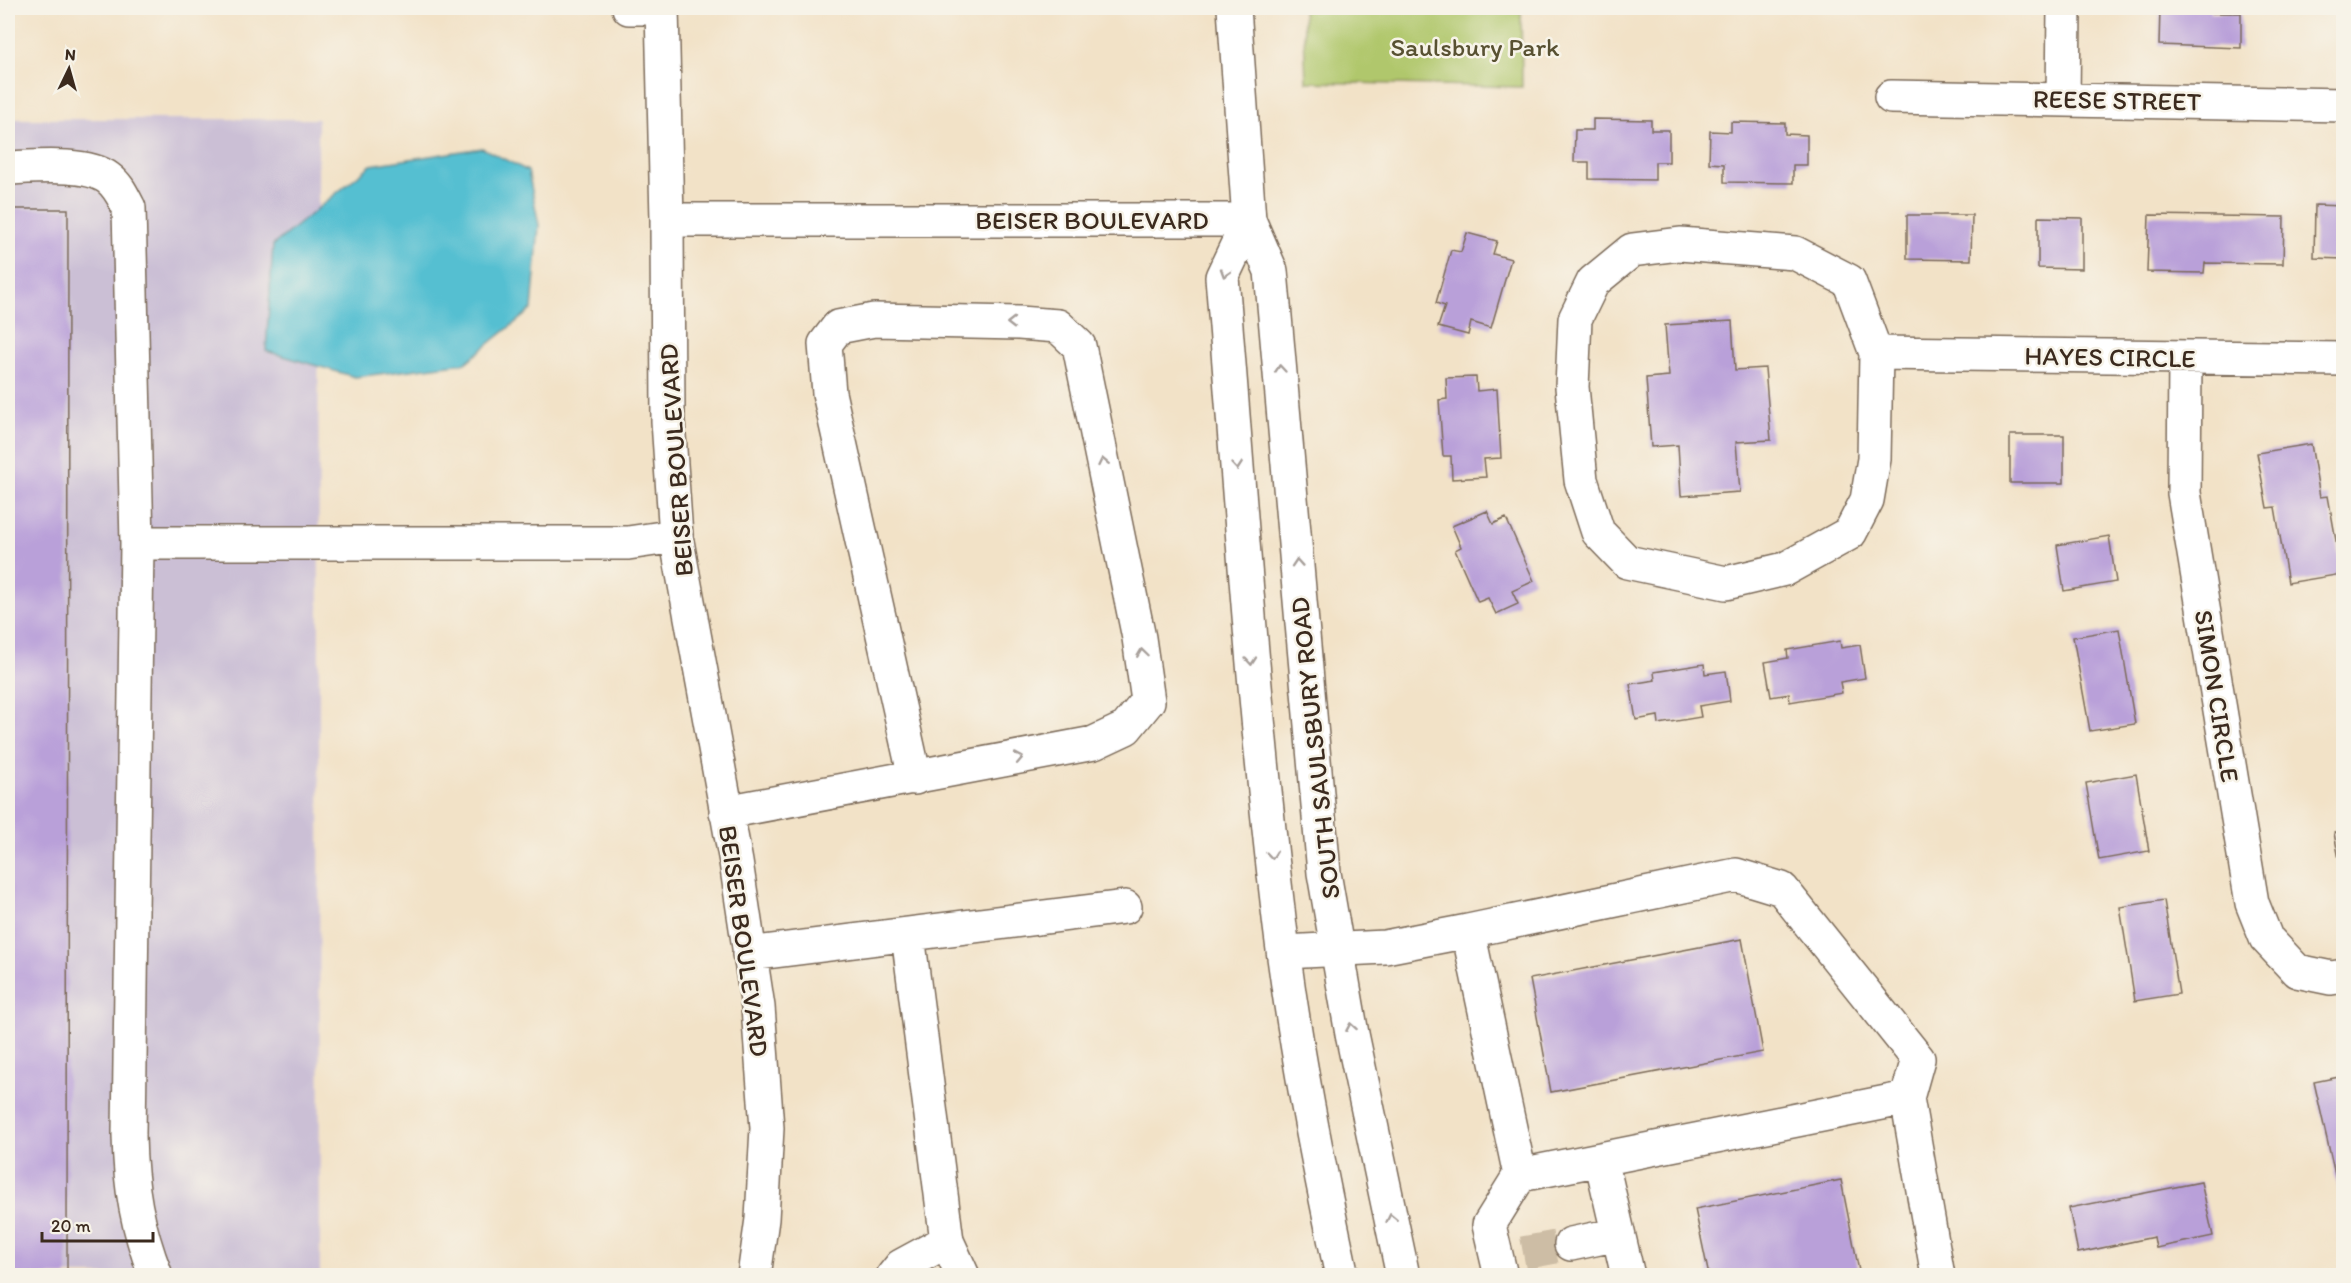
<svg xmlns="http://www.w3.org/2000/svg" width="2351" height="1283" font-family="Itim,sans-serif">
	<style>
		.industrial { fill: #cbbfd5 }
		.green { fill: #b0c76c; stroke: #767845; stroke-width: 1.5 }
		.water { fill: #55bfd1; stroke: #487478; stroke-width: 1.5 }
		.building { fill: #b9a0d9 }
		.lines { fill: none; stroke-linecap: round; stroke-linejoin: round }
		.minor-tunnel { stroke: #cdbda5; stroke-width: 33; stroke-dasharray: 33 16; stroke-linecap: butt }
		.minor-casing { stroke: #7b6a59; stroke-width: 36 }
		.major-casing { stroke: #7b6a59; stroke-width: 36 }
		.minor { stroke: #fff; stroke-width: 33 }
		.major { stroke: #fff; stroke-width: 33 }
		.oneway { stroke: #a79f9a }
		.labels { text-anchor: middle; stroke-width: 5; stroke-linejoin: round; paint-order: stroke }
		.park-label { font-size: 26px; fill: #585132; stroke: #f7f3e8 }
		.street-label { font-size: 26px; fill: #3b2a1e; stroke: #f7f3e8 }
	</style>
	<rect width="100%" height="100%" fill="#f7f3e8"/>
	<filter id="ink" filterUnits="userSpaceOnUse"><feTurbulence type="fractalNoise" baseFrequency=".0167" numOctaves="2"/><feDisplacementMap in="SourceGraphic" scale="12" xChannelSelector="R" yChannelSelector="G"/><feConvolveMatrix kernelMatrix="1 2 1 2 8 2 1 2 1" color-interpolation-filters="sRGB"/></filter>
	<filter id="wash" filterUnits="userSpaceOnUse"><feTurbulence type="fractalNoise" baseFrequency=".008" numOctaves="4" result="noise"/><feDisplacementMap in="SourceGraphic" scale="24" xChannelSelector="R" yChannelSelector="G"/><feGaussianBlur stdDeviation="1.35" result="paint"/><feColorMatrix in="noise" values="0 0 0 0 0 0 0 0 0 0 0 0 0 0 0 0 0 1.4 0 .05"/><feComposite in="paint" operator="in"/></filter>
	<g filter="url(#wash)">
		<rect width="100%" height="100%" fill="#f2e2c7"/>
		<path class="industrial" d="M 8,119 L 318,119 L 320,1275 L 8,1275 Z"/>
		<path class="green" d="M 1303,8 L 1521,8 L 1522,87 L 1306,82 Z"/>
		<path class="water" d="M 890,8 L 969,8 L 904,12 Z
			M 482,148 L 528,171 L 539,225 L 532,309 L 465,363 L 355,377 L 266,351 L 273,245 L 371,165 Z"/>
		<g id="blocks">
			<path class="building" d="M 2160,8 L 2211,8 L 2211,13 L 2241,13 L 2241,48 L 2159,45 Z
				M 1593,119 L 1651,120 L 1651,130 L 1669,130 L 1669,162 L 1655,162 L 1655,180 L 1589,179 L 1589,162 L 1574,162 L 1575,130 L 1593,130 Z
				M 1731,122 L 1785,123 L 1785,134 L 1807,135 L 1807,165 L 1793,165 L 1793,183 L 1724,182 L 1724,164 L 1709,163 L 1710,131 L 1731,132 Z
				M 2315,205 L 2344,206 L 2344,259 L 2314,258 Z
				M 8,209 L 68,209 L 67,1276 L 8,1276 Z
				M 1907,215 L 1972,215 L 1971,260 L 1907,259 Z
				M 2149,215 L 2284,217 L 2283,264 L 2205,263 L 2204,273 L 2147,272 Z
				M 2038,217 L 2082,218 L 2082,269 L 2038,268 Z
				M 1467,233 L 1497,241 L 1493,254 L 1511,259 L 1491,328 L 1471,322 L 1468,335 L 1438,327 L 1445,306 L 1436,303 L 1451,250 L 1461,252 Z
				M 1732,321 L 1735,370 L 1765,368 L 1771,440 L 1736,442 L 1740,492 L 1681,496 L 1678,445 L 1651,447 L 1646,378 L 1669,376 L 1665,325 Z
				M 1476,377 L 1477,391 L 1497,389 L 1501,458 L 1484,459 L 1486,477 L 1452,479 L 1451,456 L 1443,456 L 1439,400 L 1447,399 L 1446,378 Z
				M 2010,435 L 2064,435 L 2064,483 L 2010,483 Z
				M 2311,444 L 2320,497 L 2328,496 L 2342,574 L 2288,583 L 2275,507 L 2267,508 L 2257,453 Z
				M 1487,511 L 1493,524 L 1506,518 L 1534,581 L 1512,591 L 1518,604 L 1496,614 L 1488,598 L 1478,602 L 1455,550 L 1461,547 L 1452,526 Z
				M 2109,536 L 2116,582 L 2064,591 L 2057,545 Z
				M 2119,629 L 2135,724 L 2090,731 L 2073,637 Z
				M 1840,641 L 1841,648 L 1860,645 L 1865,678 L 1840,682 L 1842,693 L 1790,702 L 1789,694 L 1771,697 L 1765,662 L 1788,658 L 1787,650 Z
				M 1704,664 L 1705,674 L 1726,671 L 1730,701 L 1699,706 L 1701,717 L 1659,724 L 1658,716 L 1636,720 L 1630,684 L 1655,680 L 1654,672 Z
				M 2136,774 L 2149,851 L 2099,860 L 2086,783 Z
				M 2344,831 L 2344,875 L 2342,875 L 2334,833 Z
				M 2164,900 L 2179,994 L 2135,1001 L 2120,907 Z
				M 1742,939 L 1763,1052 L 1551,1092 L 1530,979 Z
				M 2344,1076 L 2344,1210 L 2343,1210 L 2314,1082 Z
				M 1841,1180 L 1860,1276 L 1709,1276 L 1695,1209 Z
				M 2201,1182 L 2213,1236 L 2156,1248 L 2154,1237 L 2078,1253 L 2069,1208 Z"/>
		</g>
	</g>
	<g filter="url(#ink)">
		<use href="#blocks" fill-opacity="0" stroke="#7b6a59" stroke-width="1.5"/>
		<g class="lines">
			<path class="minor-tunnel" d="M 1523,1253 L 1571,1244"/>
			<g class="minor-casing">
				<path id="minor" d="M 629,8 L 662,8
					M 662,8 L 667,220 L 668,421 L 676,536 L 736,862 L 758,1007 L 767,1128 L 762,1219 L 754,1276
					M 1891,97 L 2344,105
					M 2063,99 L 2064,8
					M 8,168 C 34,167 87,162 108,178 C 119,186 123,197 129,208 L 137,543 L 129,1135 C 130,1188 137,1227 156,1276
					M 667,220 L 1249,220
					M 1680,244 L 1795,253 L 1849,281 L 1876,353 L 1874,459 L 1867,500 L 1850,533 L 1785,569 L 1726,583 L 1627,562 L 1598,532 L 1581,480 L 1572,387 L 1575,319 L 1593,282 L 1632,250 Z
					M 1876,353 L 2344,359
					M 2185,358 L 2184,493 L 2252,903 L 2266,938 L 2297,971 L 2331,978 L 2344,976
					M 137,543 L 628,543 L 676,536
					M 726,812 L 1094,743 L 1126,728 L 1148,701 L 1139,638 L 1079,346 L 1058,326 L 1019,323 L 874,320 L 838,327 L 825,344 L 829,393 L 915,778
					M 1468,931 L 1736,875 L 1782,889 L 1918,1059 L 1907,1098
					M 908,935 L 947,1241 L 963,1276
					M 1284,952 L 1385,947 L 1468,931 L 1520,1175 L 1907,1098 L 1938,1276
					M 749,954 L 1125,907
					M 1601,1159 L 1628,1276
					M 1571,1244 L 1618,1234
					M 893,1276 L 901,1266 L 947,1241
					M 1501,1276 L 1489,1225 L 1520,1175"/>
			</g>
			<g class="major-casing">
				<path id="major" d="M 1234,8 L 1249,220 L 1271,271 L 1324,873 L 1352,1034 L 1403,1276
					M 1249,220 L 1222,277 C 1239,482 1252,687 1276,892 C 1290,1021 1315,1149 1342,1276"/>
			</g>
			<use href="#minor" class="minor"/>
			<use href="#major" class="major"/>
		</g>
		<defs><path id="oneway-chevron" d="M-2-3.5L2.5 0L-2 3.5" fill="none" stroke-width="1.6" stroke-linecap="round" stroke-linejoin="round" transform="scale(1.5)"/></defs>
		<g class="oneway">
			<use href="#oneway-chevron" transform="translate(1225 273) rotate(108)"/>
			<use href="#oneway-chevron" transform="translate(1011 323) rotate(-180)"/>
			<use href="#oneway-chevron" transform="translate(1280 369) rotate(-95)"/>
			<use href="#oneway-chevron" transform="translate(1103 462) rotate(-102)"/>
			<use href="#oneway-chevron" transform="translate(1237 466) rotate(85)"/>
			<use href="#oneway-chevron" transform="translate(1297 563) rotate(-94)"/>
			<use href="#oneway-chevron" transform="translate(1142 653) rotate(-98)"/>
			<use href="#oneway-chevron" transform="translate(1251 661) rotate(85)"/>
			<use href="#oneway-chevron" transform="translate(1019 758) rotate(-11)"/>
			<use href="#oneway-chevron" transform="translate(1272 855) rotate(84)"/>
			<use href="#oneway-chevron" transform="translate(1351 1027) rotate(-100)"/>
			<use href="#oneway-chevron" transform="translate(1391 1218) rotate(-102)"/>
		</g>
	</g>
	<g class="labels">
		<g class="park-label">
			<text x="1475" y="56">Saulsbury Park</text>
		</g>
		<g class="street-label">
			<text transform="translate(2117 100) rotate(1)" y="9">REESE STREET</text>
			<text x="1092" y="229">BEISER BOULEVARD</text>
			<text transform="translate(2110 357) rotate(1)" y="9">HAYES CIRCLE</text>
			<text transform="translate(676 460) rotate(-94)" y="9">BEISER BOULEVARD</text>
			<text transform="translate(2217 696) rotate(81)" y="9">SIMON CIRCLE</text>
			<text transform="translate(1315 748) rotate(-96)" y="9">SOUTH SAULSBURY ROAD</text>
			<text transform="translate(744 941) rotate(82)" y="9">BEISER BOULEVARD</text>
		</g>
	</g>
	<rect width="2351" height="1283" fill="none" stroke="#f7f3e8" stroke-width="30"/>
	<g transform="translate(69 69) rotate(5)" stroke="#f7f3e8" stroke-width="4.5" paint-order="stroke">
	<path d="M0-4.5L10 22L0 15L-10 22Z" fill="#3b2a1e"/>
	<text y="-9" font-size="16" font-weight="bold" text-anchor="middle" fill="#3b2a1e">N</text>
	</g>
	<path d="M42 1232v9h111v-9" fill="none" stroke="#3b2a1e" stroke-width="3"/>
	<text x="51" y="1232" font-size="18" fill="#3b2a1e" stroke="#f7f3e8" stroke-width="4.5" paint-order="stroke">20 m</text>
</svg>
